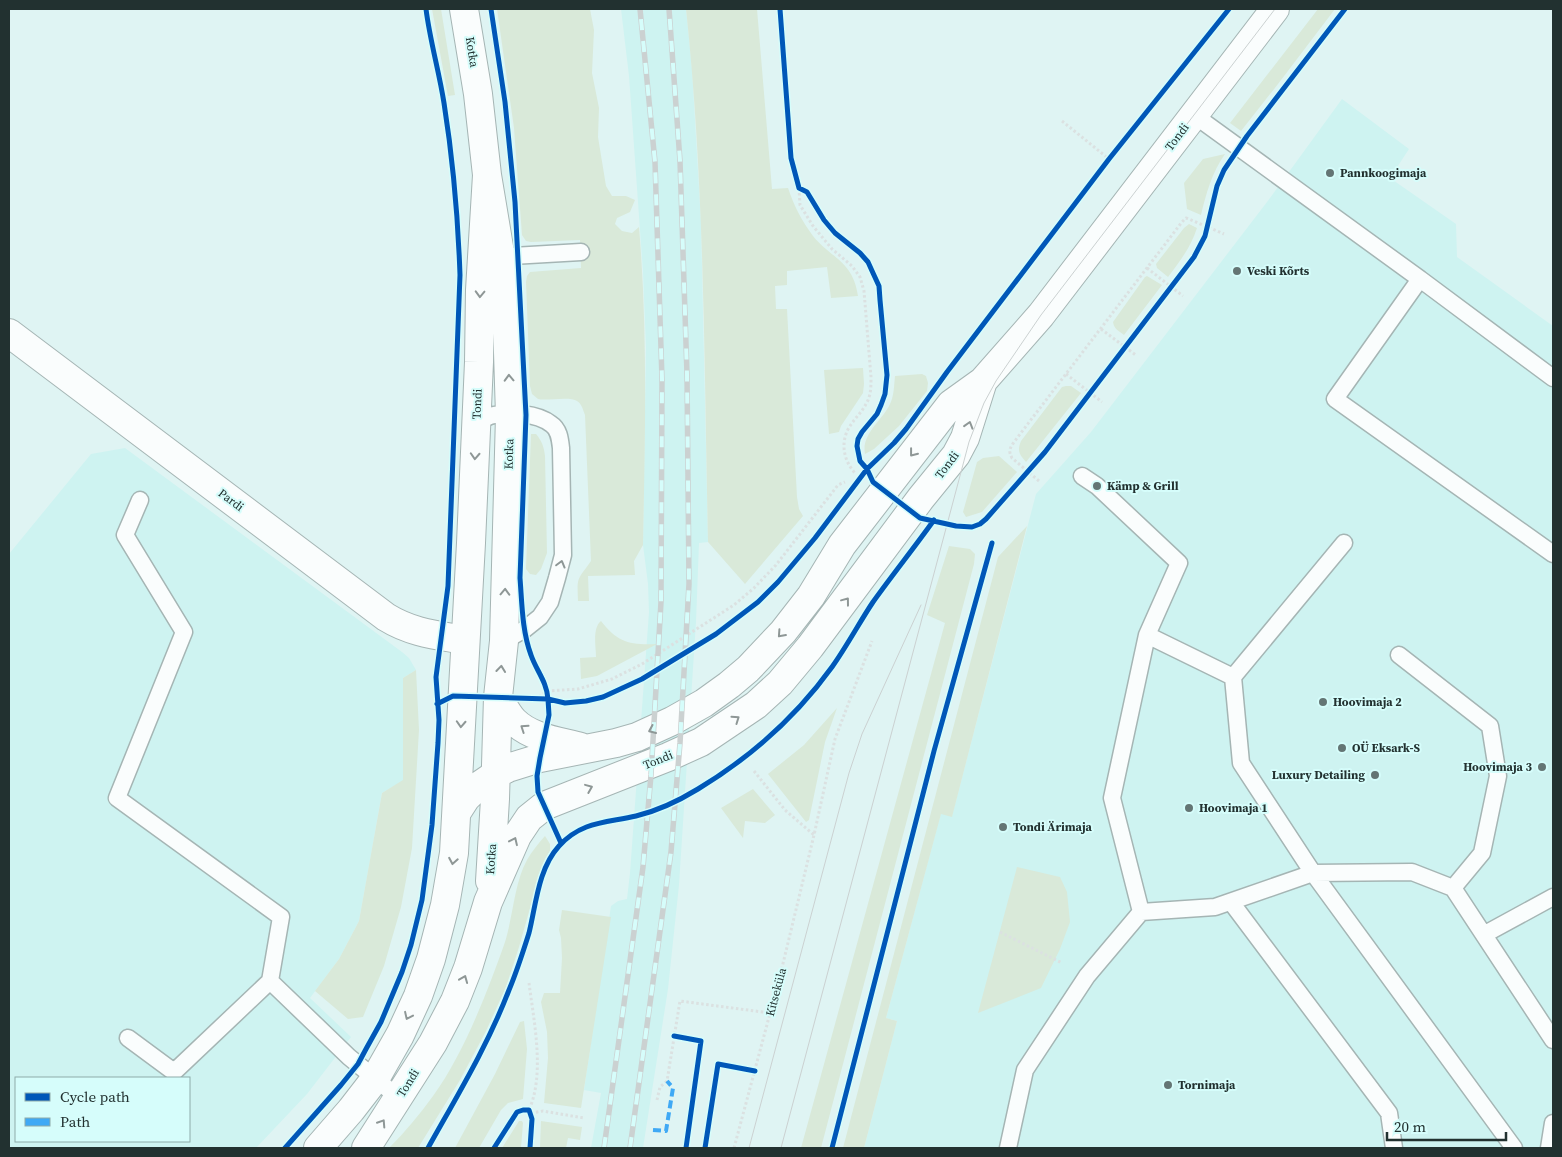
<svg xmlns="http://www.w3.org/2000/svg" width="1562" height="1157" font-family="'Source Serif 4',serif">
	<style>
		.built { fill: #cef3f1; fill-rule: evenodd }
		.green { fill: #d9e9d9 }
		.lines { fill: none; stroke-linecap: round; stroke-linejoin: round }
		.lane-casing { stroke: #a5b5b4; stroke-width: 19 }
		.street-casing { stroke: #a5b5b4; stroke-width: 30 }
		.secondary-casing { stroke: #a5b5b4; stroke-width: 30 }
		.path { stroke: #dbe1e1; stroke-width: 3; stroke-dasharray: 2.5 2.5; stroke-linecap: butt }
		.lane { stroke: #fafdfd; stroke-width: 16 }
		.street { stroke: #fafdfd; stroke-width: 28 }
		.secondary { stroke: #fafdfd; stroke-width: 28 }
		.tram { stroke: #cbd1d1; stroke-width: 1 }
		.rail-casing { stroke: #cbd1d1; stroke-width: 5.5 }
		.rail { stroke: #d6fdfb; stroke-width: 4; stroke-dasharray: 11; stroke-linecap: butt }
		.quiet { stroke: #3fa9f5; stroke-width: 4; stroke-dasharray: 8 4; stroke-linecap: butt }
		.cycleway-casing { stroke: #d6fdfb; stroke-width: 8 }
		.cycleway { stroke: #0057b8; stroke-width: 5 }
		.oneway { stroke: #8e9796 }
		.poi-dot { fill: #647574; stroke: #d6fdfb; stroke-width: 2 }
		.labels { text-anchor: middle; stroke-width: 4; stroke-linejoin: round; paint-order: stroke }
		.street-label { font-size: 12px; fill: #223130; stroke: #d6fdfb }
		.poi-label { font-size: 12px; font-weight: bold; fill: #223130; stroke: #d6fdfb; text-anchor: start }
	</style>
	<rect width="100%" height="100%" fill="#dff4f3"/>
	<path class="built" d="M 621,9 L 686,9 L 692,69 L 701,222 L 708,542 L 699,543 L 696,622 L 679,885 L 668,989 L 643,1148 L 591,1148 L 601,1093 L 584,1090 L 611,906 L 618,901 L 627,899 L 630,873 L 649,612 L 648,584 L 643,545 L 646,347 L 643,272 L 629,76 Z
		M 1342,99 L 1409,149 L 1390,178 L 1456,224 L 1457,257 L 1553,326 L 1553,1148 L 864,1148 L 897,1021 L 886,1018 L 941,813 L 952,816 L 1036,494 L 1091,432 L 1267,202 Z
		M 125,448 L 402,652 L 409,658 L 416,670 L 403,678 L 403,781 L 382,793 L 359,921 L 339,959 L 310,998 L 351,1037 L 307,1094 L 256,1148 L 9,1148 L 9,554 L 91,454 ZM 16,1078 L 189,1078 L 189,1141 L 16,1141 Z"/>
	<path class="green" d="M 432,9 L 441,9 L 455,95 L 448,96 Z
		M 497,9 L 590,9 L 594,30 L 592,73 L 599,108 L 598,137 L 606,186 L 612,196 L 626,196 L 635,200 L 630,212 L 617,218 L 615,224 L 622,231 L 632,233 L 639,227 C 648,333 645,439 643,545 L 634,561 L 635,575 L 588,576 L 589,601 L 578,601 C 577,576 577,581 591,561 L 585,415 C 583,410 582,404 577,401 C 570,396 547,401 538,399 L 532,394 L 530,386 L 526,282 L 527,276 L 530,272 L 581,268 L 580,240 L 531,242 L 526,241 L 522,235 L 514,128 Z
		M 686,9 L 757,9 L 772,189 L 788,188 C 794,206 802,221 813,236 C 832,259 853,261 858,296 L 831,298 L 827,267 L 787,271 L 787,285 L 775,286 L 776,309 L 787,309 L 797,497 L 799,509 L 803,516 L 745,584 L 708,542 C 704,364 705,186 686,9 Z
		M 1318,9 L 1335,9 L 1278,84 L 1241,131 L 1230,123 Z
		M 1225,154 C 1212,172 1206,194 1201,215 L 1187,209 L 1184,183 L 1203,159 Z
		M 1189,224 L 1197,228 C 1191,247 1180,261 1168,277 L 1157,268 L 1156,264 L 1184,228 Z
		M 1147,276 L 1162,285 L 1124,335 C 1119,331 1114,329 1113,322 L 1145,277 Z
		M 863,368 L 864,384 L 863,393 L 841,426 L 839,432 L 829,434 L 824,370 Z
		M 922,374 L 926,376 L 928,383 L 927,391 L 899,426 L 874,449 L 865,454 C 861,434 882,421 890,404 C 894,396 894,386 895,376 Z
		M 1066,386 L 1071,386 L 1081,393 L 1026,462 C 1019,454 1017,451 1021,441 L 1062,387 Z
		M 531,434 L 536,434 C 542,441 544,447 545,456 L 547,553 L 541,569 L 536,575 L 530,574 L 526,569 Z
		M 999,456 L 1017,472 L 982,512 L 966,517 L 963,512 L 977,462 L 983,458 Z
		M 1027,526 L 952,817 L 941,814 L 886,1018 L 897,1021 L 864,1148 L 843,1148 L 998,557 Z
		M 949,546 L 970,549 L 975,554 L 974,564 L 821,1148 L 801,1148 L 945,623 L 927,615 Z
		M 601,621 C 618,643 630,645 657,644 L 597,676 L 581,679 L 580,658 L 596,657 C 596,647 592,628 601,621 Z
		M 416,670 L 419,730 L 412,848 L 401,907 L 384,966 L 363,1017 L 348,1019 L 315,991 L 339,959 L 359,921 L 382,793 L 403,780 L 403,678 Z
		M 837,708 L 825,742 L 809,820 L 806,822 L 768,774 L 804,745 Z
		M 753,789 L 775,815 L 765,823 L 745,821 L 743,838 L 721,808 Z
		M 545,836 L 550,844 L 550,851 L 544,861 L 538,880 L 519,947 L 506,987 L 486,1031 L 460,1080 L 418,1148 L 389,1148 C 405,1132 420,1114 433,1096 C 463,1055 487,993 504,945 C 513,919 514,883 527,860 C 532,851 538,844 545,836 Z
		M 1017,867 L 1060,877 L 1067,892 L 1070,922 L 1060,949 L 1041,988 L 978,1013 Z
		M 562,910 L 611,917 L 581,1108 L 544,1103 L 548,1058 L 547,1032 L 541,1002 L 544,993 L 560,993 L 562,958 L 561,938 L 559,930 Z
		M 524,1021 L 527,1049 L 523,1099 L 508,1103 L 501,1110 L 479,1148 L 455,1148 L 495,1074 L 520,1022 Z
		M 519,1121 L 522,1121 L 523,1123 L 521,1148 L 502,1148 Z
		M 541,1121 L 582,1127 L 580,1140 L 568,1138 L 566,1148 L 540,1148 Z"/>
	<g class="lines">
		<g class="lane-casing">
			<path id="lane" d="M 1194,115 L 1420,279 L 1335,399 L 1553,554
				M 493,257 L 581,252
				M 1420,279 L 1553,378
				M 476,424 C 482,420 487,416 494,415 C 511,412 537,413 551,424 C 559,429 560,439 561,448 L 563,555 L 557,578 L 550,602 L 540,617 L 525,629 L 504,641
				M 140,500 L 125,535 L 184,632 L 117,798 L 281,917 L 270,981 L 349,1057 L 399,1098
				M 1147,635 L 1233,677 L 1241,763 L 1313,873 L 1412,872 L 1453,888 L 1553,1040
				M 1399,655 L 1490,726 L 1498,776 L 1482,853 L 1453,888
				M 1233,677 L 1344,543
				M 1231,902 L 1389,1113 L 1394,1148
				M 1141,912 L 1215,907 L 1313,873 L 1514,1148
				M 1485,934 L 1553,897
				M 128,1038 L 174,1072 L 270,981
				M 1008,1148 L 1025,1070 L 1087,976 L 1141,912 L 1112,798 L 1147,635 L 1179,563 L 1097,486 L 1082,476
				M 1549,1148 L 1553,1123"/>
		</g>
		<g class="street-casing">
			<path id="street" d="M 9,333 L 386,617 C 412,633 436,635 465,640"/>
		</g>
		<g class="secondary-casing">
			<path id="secondary" d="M 464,9 L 478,94 L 487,175 L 506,289 L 510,415 L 504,641 L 498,697 L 495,799 L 490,881
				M 498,697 C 503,705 508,715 514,721 C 531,738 558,741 581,747
				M 457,812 L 466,798 L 477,787 L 496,774 L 508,768 L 540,758 L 616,743 L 637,737 L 672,721 L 704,703 L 729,685 L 748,669 L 783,632 L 811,596 L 842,545 L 951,404 L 983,381 L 1041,315 L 1275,9
				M 318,1148 L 351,1110 L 375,1079 L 400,1035 L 418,996 L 431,959 L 445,905 L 454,853 L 471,543 L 479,362 L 480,290 L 487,175
				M 366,1148 L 433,1043 L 455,1001 L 468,968 L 488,902 L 517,836 L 529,818 L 544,806 L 668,757 L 701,742 L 756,705 L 780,683 L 810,647 L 921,498 L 956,455 L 965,438 L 983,381"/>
		</g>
		<path class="path" d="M 1062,121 L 1109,159
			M 799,188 L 800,205 L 813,226 L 832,249 L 852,266 L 860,277 L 864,291 L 871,377 C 871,387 871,396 866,404 C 862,412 855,418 850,426 C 840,441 843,460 855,473
			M 1147,268 L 1183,296
			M 1101,329 L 1137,356
			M 1066,374 L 1102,402
			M 1039,481 L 1012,458 C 1008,451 1010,448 1014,442 L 1182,222 L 1186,218 L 1189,219 L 1224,234
			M 539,697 L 547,691 L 578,689 L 612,679 L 642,664 L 734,605 L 754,588 L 776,565 L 838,485 L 845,482
			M 754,771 L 785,810 L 814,835
			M 1000,932 L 1062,963
			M 529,983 C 534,1022 545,1074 529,1110
			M 674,1036 L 684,1038
			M 657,1100 L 660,1087 L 667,1081 L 680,1001 L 770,1013
			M 531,1113 L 543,1111 L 584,1118
			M 734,1148 L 780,976 L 814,835 L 835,739 L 872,641"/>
		<use href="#lane" class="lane"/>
		<use href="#street" class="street"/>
		<use href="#secondary" class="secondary"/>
		<path class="tram" d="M 749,1148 L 849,773 L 862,734 L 921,605
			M 781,1148 L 969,442 L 984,403 L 996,381 L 1041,315 L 1275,9"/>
		<g class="rail-casing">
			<path id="rail" d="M 604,1148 L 643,867 L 651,775 L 661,602 L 662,379 L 655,162 L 640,9
				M 630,1148 L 671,852 L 680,743 L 689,584 L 687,374 L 680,161 L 669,9"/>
		</g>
		<use href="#rail" class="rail"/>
		<path class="quiet" d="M 653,1130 L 666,1131 L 673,1088 L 667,1081"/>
		<g class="cycleway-casing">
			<path id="cycleway" d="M 491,9 L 505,102 L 515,202 L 526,415 L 520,578 C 522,603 522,631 531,655 C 536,670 547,682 548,699 L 565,703 L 586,701 L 603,697 L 642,679 L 716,634 L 758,602 L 778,582 L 815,538 L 867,469 L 894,443 L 906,429 L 947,372 L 1109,159 L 1229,9
				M 780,9 L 791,158 L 799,188 L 807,192 L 824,220 L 835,233 L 860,253 L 868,262 L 873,273 L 879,286 L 880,300 L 887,375 L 885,394 L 881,405 L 877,414 L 862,432 L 858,439 L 857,446 L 860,461 L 867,469 L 873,482 L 920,518 L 956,526 L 972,527 L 980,524 L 986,519 L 1045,452 L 1194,257 L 1205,236 L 1217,186 L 1224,170 L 1247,136 L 1345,9
				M 437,704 L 453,696 L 548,699 L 549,715 L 540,758 L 537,776 L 538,792 L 561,843
				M 674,1036 L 701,1041 L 686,1148
				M 285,1148 L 341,1085 L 358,1064 L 366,1049 L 381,1022 L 402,972 L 411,945 L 422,900 L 432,825 L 438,743 L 439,720 L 436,677 L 448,586 L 460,275 C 458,217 453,160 444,103 C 439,71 430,41 426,9
				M 428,1148 C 457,1096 488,1045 509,990 C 517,971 523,952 529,933 C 536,905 538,869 559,846 C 582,821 606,823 636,816 C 657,811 680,800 698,789 C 751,757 796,717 832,667 C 847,646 859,623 873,602 C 893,574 914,548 934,520
				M 494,1148 L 517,1112 L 523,1110 L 529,1110 L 532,1119 L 530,1148
				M 705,1148 L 718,1064 L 755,1071
				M 832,1148 L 934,751 L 992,543"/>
		</g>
		<use href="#cycleway" class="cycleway"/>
	</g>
	<defs><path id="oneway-chevron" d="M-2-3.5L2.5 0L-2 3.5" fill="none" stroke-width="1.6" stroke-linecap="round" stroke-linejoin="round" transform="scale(1.25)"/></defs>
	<g class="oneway">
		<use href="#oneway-chevron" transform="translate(480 294) rotate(92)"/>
		<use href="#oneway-chevron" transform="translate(509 378) rotate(-92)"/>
		<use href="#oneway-chevron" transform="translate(969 425) rotate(-73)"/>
		<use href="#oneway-chevron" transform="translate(913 453) rotate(128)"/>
		<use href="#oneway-chevron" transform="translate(475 456) rotate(93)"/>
		<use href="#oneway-chevron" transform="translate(561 564) rotate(-75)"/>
		<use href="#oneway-chevron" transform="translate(505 592) rotate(-88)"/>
		<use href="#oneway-chevron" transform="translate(846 601) rotate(-53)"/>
		<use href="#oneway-chevron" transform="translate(781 634) rotate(132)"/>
		<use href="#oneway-chevron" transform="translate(501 669) rotate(-84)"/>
		<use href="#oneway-chevron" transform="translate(736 719) rotate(-35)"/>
		<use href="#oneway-chevron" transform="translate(461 724) rotate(93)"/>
		<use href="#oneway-chevron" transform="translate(524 728) rotate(-146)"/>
		<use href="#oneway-chevron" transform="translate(652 730) rotate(156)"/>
		<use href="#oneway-chevron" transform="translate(589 788) rotate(-22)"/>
		<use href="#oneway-chevron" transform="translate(514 841) rotate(-65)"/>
		<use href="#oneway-chevron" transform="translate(453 861) rotate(100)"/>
		<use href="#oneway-chevron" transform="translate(464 979) rotate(-68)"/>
		<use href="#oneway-chevron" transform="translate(408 1016) rotate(115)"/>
		<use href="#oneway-chevron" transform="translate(382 1123) rotate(-57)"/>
	</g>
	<g class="poi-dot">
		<circle cx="1330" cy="173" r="5"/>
		<circle cx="1237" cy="271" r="5"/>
		<circle cx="1097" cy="486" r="5"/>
		<circle cx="1323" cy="702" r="5"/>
		<circle cx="1342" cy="748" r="5"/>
		<circle cx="1542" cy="767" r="5"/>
		<circle cx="1375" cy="775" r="5"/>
		<circle cx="1189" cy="808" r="5"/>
		<circle cx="1003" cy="827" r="5"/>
		<circle cx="1168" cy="1085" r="5"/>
	</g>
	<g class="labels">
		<g class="street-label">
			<text transform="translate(472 52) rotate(81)" y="4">Kotka</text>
			<text transform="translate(1177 137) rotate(-53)" y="4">Tondi</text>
			<text transform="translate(477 404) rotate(-88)" y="4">Tondi</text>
			<text transform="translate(509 454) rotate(-88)" y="4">Kotka</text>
			<text transform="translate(947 465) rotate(-53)" y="4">Tondi</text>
			<text transform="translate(231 500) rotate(37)" y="4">Pardi</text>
			<text transform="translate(658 760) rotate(-22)" y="4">Tondi</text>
			<text transform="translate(491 859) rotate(-86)" y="4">Kotka</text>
			<text transform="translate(776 992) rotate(-75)" y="4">Kitseküla</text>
			<text transform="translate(408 1083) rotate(-58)" y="4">Tondi</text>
		</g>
		<g class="poi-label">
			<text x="1340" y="177">Pannkoogimaja</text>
			<text x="1247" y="275">Veski Kõrts</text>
			<text x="1107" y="490">Kämp &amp; Grill</text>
			<text x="1333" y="706">Hoovimaja 2</text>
			<text x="1352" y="752">OÜ Eksark-S</text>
			<text x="1532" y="771" text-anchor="end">Hoovimaja 3</text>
			<text x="1365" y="779" text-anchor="end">Luxury Detailing</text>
			<text x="1199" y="812">Hoovimaja 1</text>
			<text x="1013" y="831">Tondi Ärimaja</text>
			<text x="1178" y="1089">Tornimaja</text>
		</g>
	</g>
	<rect width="1562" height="1157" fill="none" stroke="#223130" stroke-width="20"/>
	<rect x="15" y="1077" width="175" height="65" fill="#d6fdfb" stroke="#8eabaa"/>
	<rect x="25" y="1093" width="25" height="8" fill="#0057b8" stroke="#8eabaa"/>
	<text x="60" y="1102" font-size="15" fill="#223130">Cycle path</text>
	<rect x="25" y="1118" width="25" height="8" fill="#3fa9f5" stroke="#8eabaa"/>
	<text x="60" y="1127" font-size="15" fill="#223130">Path</text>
	<path d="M1387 1132v8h119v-8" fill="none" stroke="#223130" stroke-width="2.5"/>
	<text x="1394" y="1132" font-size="15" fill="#223130" stroke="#d6fdfb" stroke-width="4" paint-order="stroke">20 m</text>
</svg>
